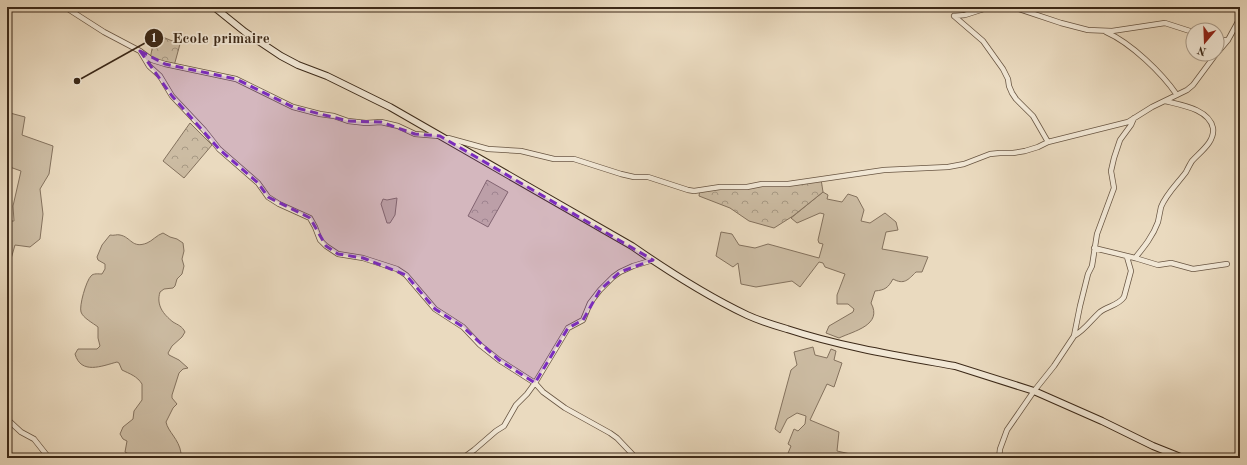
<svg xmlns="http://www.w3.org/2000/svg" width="1247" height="465" font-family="'Old Standard TT',serif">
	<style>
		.grass { fill: #ccbca3; stroke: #84725e }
		.forest { fill: url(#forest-crowns); stroke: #84725e }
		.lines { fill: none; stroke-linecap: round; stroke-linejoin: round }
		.street-casing { stroke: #685542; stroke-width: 6 }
		.secondary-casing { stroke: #3c2918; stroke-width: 8 }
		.street { stroke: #f1e7d5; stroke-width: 4.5 }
		.secondary { stroke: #f1e7d5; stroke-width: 6 }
		.marked { fill: #7b2cbf; fill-opacity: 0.2; stroke: #7b2cbf; stroke-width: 3; stroke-dasharray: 8 5; stroke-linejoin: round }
		.leader { fill: none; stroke: #3c2918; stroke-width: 1.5 }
		.callout-dot { fill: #3c2918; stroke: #f1e7d5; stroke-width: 1.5 }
		.mark-label { font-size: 12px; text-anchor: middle; font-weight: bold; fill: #fff }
		.callout-label { font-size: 15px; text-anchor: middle; font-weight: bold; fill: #3c2918; stroke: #f1e7d5; stroke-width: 3.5; stroke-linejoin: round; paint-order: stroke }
	</style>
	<defs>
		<pattern id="forest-crowns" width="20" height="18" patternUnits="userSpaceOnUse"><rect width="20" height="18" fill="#ccbca3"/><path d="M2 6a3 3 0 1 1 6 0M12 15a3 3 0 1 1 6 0" fill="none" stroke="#a79984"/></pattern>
	</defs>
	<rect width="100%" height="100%" fill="#eadabf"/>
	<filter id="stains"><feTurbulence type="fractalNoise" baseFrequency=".005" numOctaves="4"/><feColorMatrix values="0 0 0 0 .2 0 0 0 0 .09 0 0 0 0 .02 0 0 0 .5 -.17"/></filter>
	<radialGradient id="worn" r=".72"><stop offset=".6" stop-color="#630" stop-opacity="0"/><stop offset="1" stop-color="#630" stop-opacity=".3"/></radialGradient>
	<path class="grass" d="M 10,113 L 25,117 L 22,135 L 53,146 L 49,174 L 40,189 L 43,214 L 40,239 L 30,247 L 15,245 L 7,273 L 7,228 L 10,221 L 14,221 L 13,206 L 21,171 L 7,166 L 7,114 Z
		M 823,192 L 828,195 L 827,199 L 842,202 L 848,194 L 857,197 L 864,210 L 861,221 L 870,223 L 885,213 L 896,222 L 898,230 L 886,232 L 882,249 L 928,257 L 922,272 L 916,272 C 908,280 904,285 893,279 C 888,288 885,290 875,291 L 871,303 C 883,325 854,331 839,338 L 826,333 L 829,326 L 853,312 L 854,309 L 848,304 L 837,304 L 837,295 L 845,274 L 825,267 L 823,263 L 819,262 L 800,287 L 792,281 L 756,287 L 741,284 L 738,263 L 733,267 L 716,256 L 721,232 L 732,234 L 739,245 L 755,248 L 768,244 L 819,258 L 823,244 L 819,243 L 818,240 L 824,214 L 820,213 L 797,223 L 791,218 Z
		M 397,198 L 395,215 L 390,223 L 387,223 L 381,204 L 383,199 L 387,200 Z
		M 163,233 L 170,237 L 177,239 L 183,243 L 184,251 L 182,259 L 184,266 L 182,274 L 177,279 L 175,286 L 173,288 L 164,289 L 160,292 C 156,305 163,314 173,322 C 178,325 182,326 185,332 L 182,337 L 172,346 L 168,353 L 169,355 L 179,360 L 188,368 L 183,369 L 179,373 L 172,395 L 172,398 L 177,404 L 173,408 L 166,422 C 168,432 179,439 181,453 L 180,455 L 169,458 L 136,458 L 125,452 L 127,441 L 123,439 L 120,434 L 123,427 L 133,419 L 134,411 L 142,400 L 142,384 C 137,376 130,374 122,370 L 119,363 L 117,362 C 102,366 81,375 75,354 L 78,349 L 97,349 L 100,346 L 98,338 L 98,327 C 93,323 83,318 81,312 C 79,306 86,281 91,276 C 93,273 99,274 102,274 L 105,269 L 105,264 L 98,260 L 97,257 L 102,245 L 110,235 C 114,236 117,234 120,235 C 131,237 132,249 147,243 C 152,241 157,235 163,233 Z
		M 813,347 L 815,355 L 827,358 L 831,349 L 836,351 L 834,360 L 842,363 L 834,387 L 827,384 L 810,420 L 839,432 L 837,451 L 855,455 L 885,457 L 885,458 L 786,458 L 791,446 L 788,444 L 794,429 L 798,431 L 805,424 L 806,416 L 797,413 L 787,419 L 780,433 L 775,429 L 791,370 L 797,365 L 794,352 Z"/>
	<path class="forest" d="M 155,34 L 180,44 L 174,66 L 150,59 Z
		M 190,123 L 212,145 L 184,178 L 163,161 Z
		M 821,179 L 823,192 L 793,216 L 774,228 L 749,221 L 730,208 L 699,196 L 700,189 Z
		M 487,180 L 508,192 L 488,227 L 468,216 Z"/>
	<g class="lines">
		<g class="street-casing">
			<path id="street" d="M 65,7 L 104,32 L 140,51 L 149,66 L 160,76 L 172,96 L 204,130 L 219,149 L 258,183 L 268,197 L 279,204 L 310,218 L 315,227 L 320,240 L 326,246 L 338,254 L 363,258 L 397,269 L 406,275 L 435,309 L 463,327 L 480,345 L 499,360 L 535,383 L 543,392 L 565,408 L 610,433 L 617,438 L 636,458
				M 1013,7 L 1061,23 L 1088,30 L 1112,31 L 1165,23 L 1193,32
				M 954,16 L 983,41 L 1003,69 L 1008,79 L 1009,86 L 1012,93 L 1016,99 L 1033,116 L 1048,142
				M 954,16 L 965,15 L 990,7
				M 1106,32 C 1131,43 1162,73 1177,95
				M 1217,40 L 1228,40
				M 140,51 L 152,60 L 165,64 L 236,79 L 293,107 L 320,114 L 334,116 L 348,121 L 366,123 L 381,122 L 398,126 L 415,134 L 439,136
				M 1217,53 L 1228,40 L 1240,18
				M 448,138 L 488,149 L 521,151 L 554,159 L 574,159 L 621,174 L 634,177 L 648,177 L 688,190 L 694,191 L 720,187 L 747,187 L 762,184 L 788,184 L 884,170 L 948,167 L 964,164 L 990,154 L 1000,153 L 1013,153 L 1025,151 L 1038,147 L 1048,142 L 1128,122 L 1152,107 L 1187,90 L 1193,85 L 1216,54
				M 1094,248 L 1135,258 L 1158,265 L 1171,263 L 1193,269 L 1227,264
				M 1135,258 C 1144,247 1153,236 1158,222 C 1159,217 1160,212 1161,207 C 1166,194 1178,183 1186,172 C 1188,168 1190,164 1192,161 C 1200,152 1215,142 1213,128 C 1209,109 1181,105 1165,101
				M 1074,336 C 1085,330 1091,320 1100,312 C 1108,306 1119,305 1124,297 L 1131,271 L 1127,257
				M 7,419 L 21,432 L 34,439 L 49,458
				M 463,458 L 474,450 L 496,431 L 504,426 L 516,405 L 527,394 L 535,383 L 568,328 L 583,320 L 590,303 L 600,290 L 613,277 L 620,272 L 633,266 L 653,260
				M 999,458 L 1000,449 L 1007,430 L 1034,391 L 1054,366 L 1074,336 L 1080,306 L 1088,274 L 1092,266 L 1097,234 L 1114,188 L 1111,171 L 1114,158 L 1120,140 L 1131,125 L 1134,118"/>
		</g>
		<g class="secondary-casing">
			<path id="secondary" d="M 214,7 L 245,32 L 281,56 L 298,65 L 327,76 L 390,107 L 632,246 C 668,271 707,296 747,315 C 760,321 773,325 787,329 C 842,347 899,356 955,366 L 1034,391 L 1102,421 L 1153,446 L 1183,458"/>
		</g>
		<use href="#street" class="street"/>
		<use href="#secondary" class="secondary"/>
	</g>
	<path class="marked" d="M 140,51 L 165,64 L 236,79 L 293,107 L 348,121 L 381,122 L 415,134 L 440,136 L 653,260 L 620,272 L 600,290 L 583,320 L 568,328 L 535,383 L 499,360 L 463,327 L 435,309 L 406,275 L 363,258 L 338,254 L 326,246 L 310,218 L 268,197 L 258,183 L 219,149 L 172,96 Z"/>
	<path class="leader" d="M77 81L154 38"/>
	<g class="callout-dot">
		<circle cx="77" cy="81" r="4"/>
		<circle cx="154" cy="38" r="10"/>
	</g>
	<g class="mark-label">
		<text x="154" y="42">1</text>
	</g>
	<g class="callout-label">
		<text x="221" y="43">Ecole primaire</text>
	</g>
	<rect width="1247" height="465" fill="none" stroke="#eadabf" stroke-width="24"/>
	<rect x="8" y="8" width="1231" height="449" fill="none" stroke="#3c2918" stroke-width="2"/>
	<rect x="12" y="12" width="1223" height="441" fill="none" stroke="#3c2918"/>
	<g transform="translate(1205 42) rotate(199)"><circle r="19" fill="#f1e7d5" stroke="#a99b89"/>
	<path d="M0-3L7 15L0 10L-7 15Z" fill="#8f2418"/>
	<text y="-6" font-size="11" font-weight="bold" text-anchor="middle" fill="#3c2918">N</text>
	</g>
	<rect width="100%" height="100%" filter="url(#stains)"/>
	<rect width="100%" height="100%" fill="url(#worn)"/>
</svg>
